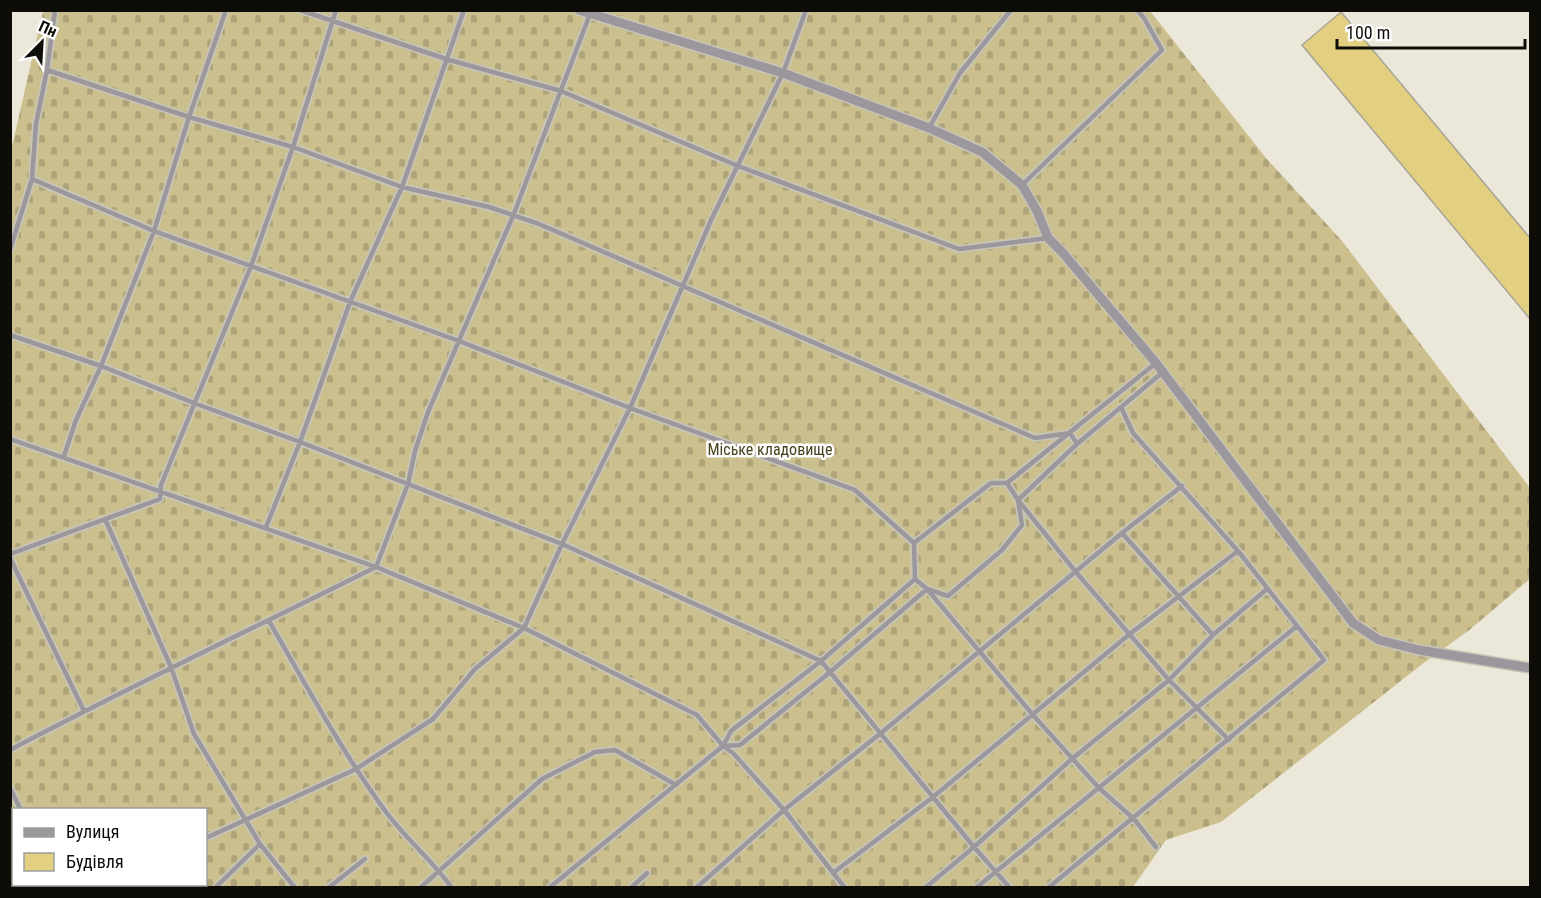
<svg xmlns="http://www.w3.org/2000/svg" width="1541" height="898" font-family="'Roboto Condensed',sans-serif">
	<style>
		.cemetery { fill: url(#cemetery-stones); fill-rule: evenodd }
		.building { fill: #e3cf80; stroke: #a8a497; stroke-width: 1.5 }
		.lines { fill: none; stroke-linecap: round; stroke-linejoin: round }
		.lane-casing { stroke: #c7c5b7; stroke-width: 8 }
		.street-casing { stroke: #c7c5b7; stroke-width: 12 }
		.lane { stroke: #9c979c; stroke-width: 4.5 }
		.street { stroke: #9c979c; stroke-width: 9 }
		.labels { text-anchor: middle; stroke-width: 5; stroke-linejoin: round; paint-order: stroke }
		.park-label { font-size: 16px; fill: #49411e; stroke: #fff }
	</style>
	<defs>
		<pattern id="cemetery-stones" width="16" height="16" patternUnits="userSpaceOnUse" patternTransform="scale(1.5)"><rect width="16" height="16" fill="#ccbf8e"/><path d="M2 7V4a2 2 0 0 1 4 0v3zM10 15v-3a2 2 0 0 1 4 0v3z" fill="#aea379"/></pattern>
	</defs>
	<rect width="100%" height="100%" fill="#ebe8d9"/>
	<path class="cemetery" d="M 43,11 L 1150,11 L 1266,158 L 1342,241 L 1530,488 L 1530,579 L 1468,631 L 1425,662 L 1221,822 L 1166,840 L 1133,887 L 11,888 L 10,155 ZM 14,810 L 206,810 L 206,884 L 14,884 Z"/>
	<path class="building" d="M 1341,12 L 1530,238 L 1530,319 L 1302,45 Z"/>
	<g class="lines">
		<g class="lane-casing">
			<path id="lane" d="M 300,10 L 446,59 L 561,91 L 738,166 L 959,249 L 1048,238
				M 47,70 L 189,117 L 293,147 L 402,187 L 489,207 L 539,224 L 1035,438 L 1070,433 L 1077,444
				M 929,128 L 960,73 L 1011,10
				M 32,179 L 154,231 L 459,341 L 630,408 L 855,490 L 914,543
				M 1022,185 L 1162,50 L 1144,18 L 1137,10
				M 10,250 L 32,179 L 36,124 L 47,70 L 55,10
				M 10,335 L 101,366 L 194,403 L 300,442 L 562,544 L 821,661 L 974,847 L 1010,888
				M 10,439 L 376,567 L 524,628 L 697,715 L 723,746 L 733,753 L 784,810 L 845,888
				M 64,456 L 76,420 L 101,366 L 154,231 L 189,117 L 226,10
				M 1007,483 L 1018,500 L 1075,571 L 1169,680 L 1229,740
				M 105,519 L 171,667 L 194,734 L 260,844 L 295,888
				M 266,527 L 300,442 L 350,302 L 402,187 L 464,10
				M 1122,533 L 1213,635
				M 10,554 L 160,499 L 161,485 L 251,266 L 293,147 L 336,10
				M 10,558 L 84,711
				M 915,579 L 927,589 L 1033,715 L 1099,788 L 1134,819 L 1156,847
				M 269,621 C 306,685 342,752 386,812 C 406,839 432,860 452,888
				M 724,746 L 740,745 L 829,673 L 927,589 L 948,596 L 1002,550 L 1022,525 L 1018,500 L 1077,444 L 1163,372
				M 10,750 C 131,686 254,628 376,567 L 408,484 L 415,451 L 428,412 L 513,216 L 590,14
				M 10,788 L 21,810
				M 206,838 L 356,769 L 433,719 L 475,669 L 524,628 L 562,544 L 630,408 L 712,218 L 783,73 L 806,10
				M 833,873 L 933,797 L 1131,633 L 1238,551
				M 57,884 L 59,888
				M 104,888 L 110,884
				M 215,888 L 260,844
				M 328,888 L 365,859
				M 420,888 L 542,779 L 595,752 L 615,750 L 676,785
				M 549,888 L 723,746 L 731,731 L 821,661 L 915,579 L 914,543 L 991,483 L 1007,483 L 1156,363
				M 631,888 L 647,873
				M 696,888 L 784,810 L 881,733 L 1122,533 L 1182,486
				M 925,888 L 974,847 L 1073,758 L 1169,680 L 1213,635 L 1267,589
				M 976,888 L 1297,626
				M 1048,888 L 1324,660 L 1238,551 L 1133,433 L 1121,407"/>
		</g>
		<g class="street-casing">
			<path id="street" d="M 579,10 L 783,73 L 929,128 L 982,152 L 1022,185 L 1037,211 L 1048,238 L 1063,253 L 1156,363 L 1353,623 L 1379,640 L 1419,650 L 1530,668"/>
		</g>
		<use href="#lane" class="lane"/>
		<use href="#street" class="street"/>
	</g>
	<g class="labels">
		<g class="park-label">
			<text x="770" y="455">Міське кладовище</text>
		</g>
	</g>
	<rect width="1541" height="898" fill="none" stroke="#0d0c07" stroke-width="24"/>
	<rect x="12" y="808" width="195" height="78" fill="#ffffff" stroke="#9e9e9c" stroke-width="1.5"/>
	<rect x="24" y="828" width="30" height="9" fill="#9c979c" stroke="#9e9e9c" stroke-width="1.5"/>
	<text x="66" y="838" font-size="18" fill="#0d0c07">Вулиця</text>
	<rect x="24" y="853" width="30" height="18" fill="#e3cf80" stroke="#9e9e9c" stroke-width="1.5"/>
	<text x="66" y="868" font-size="18" fill="#0d0c07">Будівля</text>
	<g transform="translate(42 42) rotate(24)" stroke="#ffffff" stroke-width="4.5" paint-order="stroke">
	<path d="M0-4.5L10 22L0 15L-10 22Z" fill="#0d0c07"/>
	<text y="-9" font-size="16" font-weight="bold" text-anchor="middle" fill="#0d0c07">Пн</text>
	</g>
	<path d="M1337 39v9h188v-9" fill="none" stroke="#0d0c07" stroke-width="3"/>
	<text x="1346" y="39" font-size="18" fill="#0d0c07" stroke="#ffffff" stroke-width="4.5" paint-order="stroke">100 m</text>
</svg>
